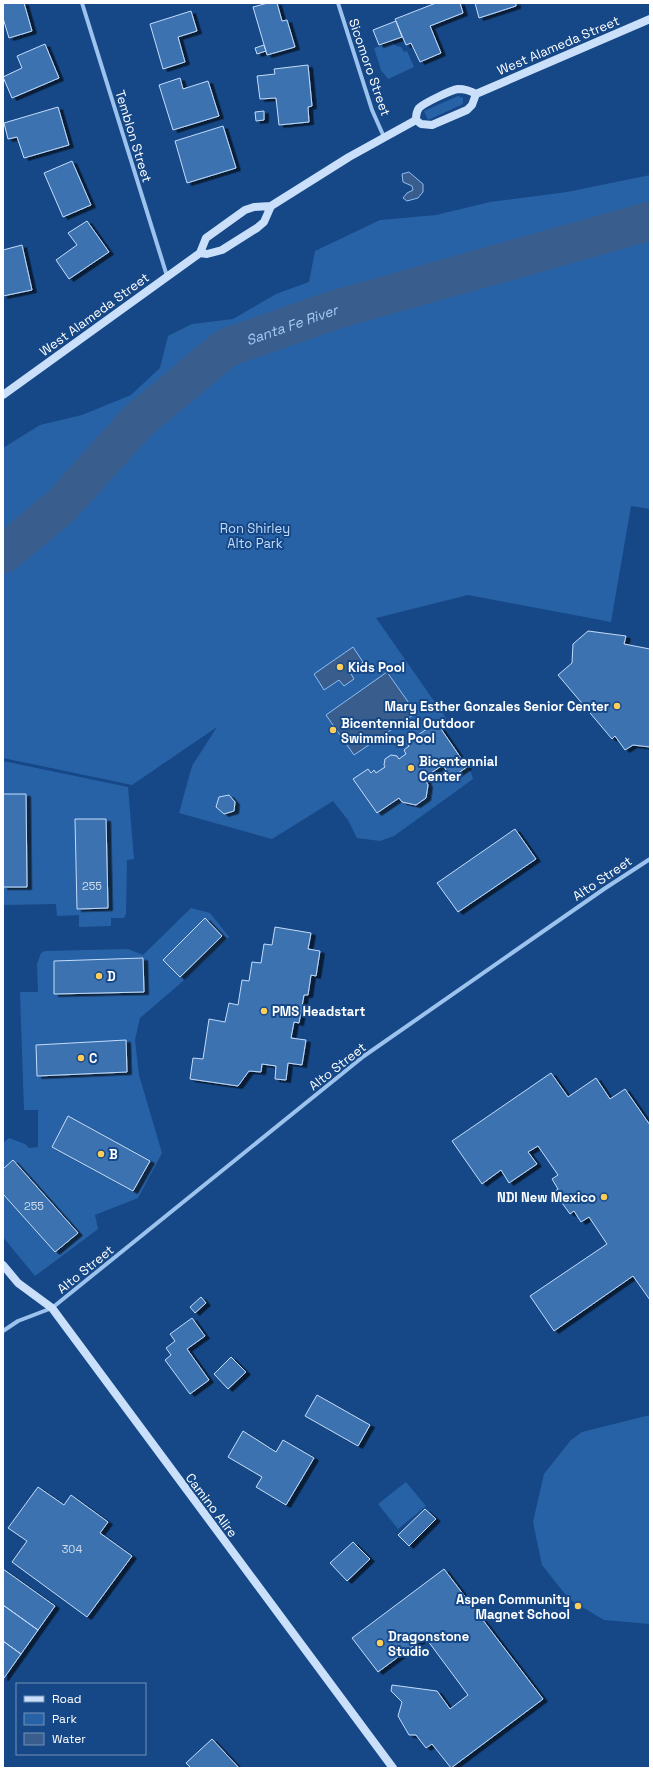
<svg xmlns="http://www.w3.org/2000/svg" width="653" height="1771" font-family="'Space Grotesk',sans-serif">
	<style>
		.green { fill: #2862a6; fill-rule: evenodd }
		.water { fill: #395e8d; stroke: #8ebdf1 }
		.lines { fill: none; stroke-linecap: round; stroke-linejoin: round }
		.river { stroke: #395e8d; stroke-width: 39 }
		.building { fill: #3e72b1; stroke: #c2dcfa; filter: url(#shadow) }
		.street { stroke: #9cc2ee; stroke-width: 4 }
		.secondary { stroke: #c9dffa; stroke-width: 8 }
		.poi-dot { fill: #ffce59; stroke: #164887; stroke-width: 1.5 }
		.labels { text-anchor: middle; stroke-width: 4; stroke-linejoin: round; paint-order: stroke }
		.number-label { font-size: 11px; fill: #cfdcec }
		.street-label { font-size: 13px; fill: #fff; stroke: #164887 }
		.park-label { font-size: 13px; fill: #c2dcfa; stroke: #164887 }
		.poi-label { font-size: 13px; font-weight: bold; fill: #fff; stroke: #164887; text-anchor: start }
		.water-label { font-size: 14px; font-style: italic; fill: #a8ccf6; stroke: #164887 }
	</style>
	<defs>
		<filter id="shadow"><feDropShadow dx="4.5" dy="2.5" stdDeviation="0" flood-color="#0009"/></filter>
	</defs>
	<rect width="100%" height="100%" fill="#164887"/>
	<path class="green" d="M 393,42 L 396,46 L 401,47 L 404,52 L 407,51 L 414,67 L 388,79 L 381,70 L 374,48 Z
		M 458,96 L 463,98 L 463,104 L 428,120 L 424,111 Z
		M 650,175 L 650,509 L 631,506 L 611,622 L 468,595 L 376,618 L 448,721 L 440,727 L 469,767 L 473,779 L 394,836 L 380,841 L 357,838 L 348,820 L 333,801 L 272,839 L 179,813 L 192,766 L 217,727 L 132,785 L 3,758 L 3,448 L 40,425 L 82,415 L 131,395 L 160,368 L 168,336 L 192,324 L 233,319 L 276,294 L 309,282 L 315,251 L 380,220 L 436,215 L 490,202 L 567,192 Z
		M 3,761 L 128,787 L 134,859 L 127,860 L 126,914 L 124,918 L 111,918 L 111,926 L 79,927 L 79,915 L 57,916 L 56,904 L 3,905 L 3,887 L 27,887 L 26,794 L 3,794 ZM 106,819 L 108,908 L 77,909 L 75,820 Z
		M 191,908 L 210,913 L 229,937 L 182,982 L 140,1018 L 135,1040 L 139,1075 L 162,1153 L 138,1198 L 95,1215 L 98,1229 L 35,1276 L 3,1237 L 3,1143 L 9,1138 L 25,1144 L 29,1148 L 38,1147 L 38,1110 L 24,1110 L 20,992 L 38,992 L 37,964 L 41,953 L 45,951 L 128,949 L 143,955 Z
		M 650,1415 L 650,1624 L 604,1620 L 569,1599 L 542,1565 L 533,1522 L 544,1474 L 571,1440 L 582,1432 Z
		M 406,1482 L 426,1506 L 398,1529 L 378,1504 Z"/>
	<path class="water" d="M 409,172 L 423,184 L 423,192 L 418,198 L 407,201 L 403,198 L 407,193 L 413,190 L 412,186 L 403,182 L 402,174 Z
		M 353,647 L 363,662 L 350,672 L 354,679 L 344,686 L 339,680 L 324,690 L 314,674 Z
		M 387,672 L 416,713 L 354,755 L 326,715 Z"/>
	<g class="lines">
		<path class="river" id="s1" d="M 3,554 L 61,506 L 138,421 L 226,348 L 334,310 L 650,221"/>
	</g>
	<path class="building" d="M 3,3 L 24,3 L 32,31 L 9,38 L 3,18 Z
		M 268,3 L 277,3 L 282,21 L 287,20 L 295,47 L 267,55 L 253,7 Z
		M 436,3 L 460,3 L 463,13 L 430,26 L 441,53 L 420,62 L 411,43 L 406,45 L 395,19 Z
		M 475,3 L 516,3 L 516,6 L 479,18 Z
		M 191,11 L 197,31 L 178,37 L 185,62 L 163,69 L 150,24 Z
		M 396,21 L 402,37 L 379,45 L 373,30 Z
		M 45,44 L 59,78 L 12,98 L 3,77 L 22,68 L 17,56 Z
		M 264,45 L 266,51 L 257,54 L 255,48 Z
		M 308,65 L 312,106 L 308,107 L 309,122 L 279,125 L 276,98 L 260,99 L 257,76 L 275,74 L 274,69 Z
		M 180,78 L 183,89 L 208,81 L 219,116 L 173,130 L 159,85 Z
		M 58,107 L 69,145 L 24,158 L 17,137 L 8,139 L 4,123 Z
		M 264,111 L 264,120 L 256,121 L 255,112 Z
		M 223,126 L 236,168 L 187,183 L 175,141 Z
		M 72,161 L 91,205 L 63,217 L 44,173 Z
		M 87,221 L 109,252 L 69,279 L 56,260 L 77,245 L 68,233 Z
		M 22,245 L 32,290 L 3,296 L 3,250 Z
		M 588,631 L 626,636 L 624,644 L 650,649 L 650,747 L 633,745 L 625,750 L 615,736 L 612,739 L 558,675 L 572,663 L 573,644 Z
		M 435,723 L 439,726 L 467,767 L 451,778 L 443,765 L 431,773 L 433,776 L 426,781 L 428,785 L 426,798 L 416,805 L 402,802 L 399,798 L 377,813 L 353,779 L 368,769 L 371,773 L 374,770 L 376,773 L 385,767 L 384,765 L 385,759 L 391,755 L 397,756 L 399,759 L 406,754 L 404,750 L 409,746 L 407,743 Z
		M 3,794 L 26,794 L 27,887 L 3,887 Z
		M 229,795 L 235,802 L 234,811 L 224,814 L 216,807 L 219,797 Z
		M 75,819 L 106,819 L 108,908 L 77,909 Z
		M 515,829 L 536,859 L 458,912 L 437,883 Z
		M 205,918 L 222,936 L 180,977 L 163,960 Z
		M 275,927 L 311,933 L 308,949 L 320,951 L 316,976 L 311,975 L 308,995 L 304,995 L 299,1023 L 294,1022 L 291,1038 L 306,1040 L 302,1065 L 288,1063 L 286,1080 L 275,1079 L 276,1066 L 262,1064 L 261,1072 L 249,1071 L 238,1086 L 190,1079 L 193,1058 L 203,1059 L 209,1019 L 225,1022 L 229,1003 L 238,1005 L 242,980 L 249,981 L 252,962 L 261,963 L 264,944 L 272,945 Z
		M 143,958 L 144,992 L 54,994 L 54,961 Z
		M 126,1040 L 127,1072 L 37,1076 L 36,1045 Z
		M 551,1073 L 568,1097 L 596,1078 L 610,1099 L 625,1089 L 650,1125 L 650,1300 L 633,1276 L 554,1331 L 530,1296 L 607,1244 L 589,1217 L 581,1222 L 574,1211 L 570,1214 L 554,1192 L 558,1189 L 552,1179 L 558,1175 L 538,1146 L 528,1152 L 537,1164 L 509,1183 L 501,1170 L 482,1184 L 452,1141 Z
		M 68,1116 L 150,1161 L 133,1191 L 52,1147 Z
		M 13,1160 L 78,1233 L 55,1252 L 3,1194 L 3,1169 Z
		M 201,1297 L 206,1303 L 195,1313 L 190,1307 Z
		M 192,1318 L 205,1336 L 187,1349 L 209,1380 L 190,1394 L 165,1360 L 171,1355 L 166,1348 L 175,1341 L 170,1334 Z
		M 231,1357 L 246,1372 L 228,1389 L 214,1374 Z
		M 317,1395 L 370,1425 L 358,1446 L 305,1416 Z
		M 243,1431 L 276,1452 L 283,1440 L 314,1458 L 286,1505 L 256,1487 L 262,1477 L 228,1457 Z
		M 38,1487 L 64,1505 L 71,1495 L 108,1522 L 100,1533 L 132,1556 L 87,1617 L 12,1562 L 27,1541 L 8,1528 Z
		M 425,1509 L 436,1519 L 409,1546 L 398,1535 Z
		M 353,1542 L 370,1559 L 347,1581 L 330,1563 Z
		M 3,1569 L 55,1606 L 38,1630 L 3,1605 Z
		M 444,1569 L 543,1699 L 451,1768 L 432,1744 L 426,1748 L 416,1735 L 409,1735 L 398,1716 L 402,1702 L 391,1691 L 392,1685 L 437,1691 L 450,1709 L 468,1695 L 425,1637 L 378,1672 L 352,1638 Z
		M 3,1605 L 38,1630 L 21,1654 L 3,1641 Z
		M 3,1641 L 21,1654 L 4,1678 L 3,1678 Z
		M 212,1739 L 239,1768 L 191,1768 L 186,1763 Z"/>
	<g class="lines">
		<path class="street" d="M 82,3 L 167,276
			M 338,3 L 372,110 L 384,137
			M 3,1331 L 18,1321 L 52,1308 L 364,1056 L 604,889 L 650,859"/>
		<path class="secondary" d="M 476,94 L 650,19
			M 416,120 C 416,116 416,112 419,108 C 424,103 451,90 458,89 C 465,89 471,91 476,94
			M 416,120 L 421,124 L 432,125 L 467,110 L 472,105 L 476,94
			M 200,253 L 206,238 L 245,210 L 254,207 L 271,206 L 349,157 L 416,120
			M 3,395 L 200,253 L 207,254 L 222,250 L 257,228 L 264,222 L 271,206
			M 3,1265 L 18,1283 L 52,1308 L 393,1768"/>
	</g>
	<g class="poi-dot">
		<circle cx="340" cy="667" r="4"/>
		<circle cx="617" cy="706" r="4"/>
		<circle cx="333" cy="730" r="4"/>
		<circle cx="411" cy="768" r="4"/>
		<circle cx="99" cy="976" r="4"/>
		<circle cx="264" cy="1011" r="4"/>
		<circle cx="81" cy="1058" r="4"/>
		<circle cx="101" cy="1154" r="4"/>
		<circle cx="604" cy="1197" r="4"/>
		<circle cx="578" cy="1606" r="4"/>
		<circle cx="380" cy="1643" r="4"/>
	</g>
	<g class="labels">
		<g class="number-label">
			<text x="92" y="890">255</text>
			<text x="34" y="1210">255</text>
			<text x="72" y="1553">304</text>
		</g>
		<g class="street-label">
			<text transform="translate(558 45) rotate(-23)" y="5">West Alameda Street</text>
			<text transform="translate(370 67) rotate(71)" y="5">Sicomoro Street</text>
			<text transform="translate(134 136) rotate(73)" y="5">Temblon Street</text>
			<text transform="translate(94 314) rotate(-36)" y="5">West Alameda Street</text>
			<text transform="translate(602 878) rotate(-34)" y="5">Alto Street</text>
			<text transform="translate(337 1066) rotate(-38)" y="5">Alto Street</text>
			<text transform="translate(85 1269) rotate(-39)" y="5">Alto Street</text>
			<text transform="translate(212 1505) rotate(53)" y="5">Camino Alire</text>
		</g>
		<g class="park-label">
			<text x="255" y="533">Ron Shirley<tspan x="255" dy="15">Alto Park</tspan></text>
		</g>
		<g class="poi-label">
			<text x="348" y="672">Kids Pool</text>
			<text x="609" y="711" text-anchor="end">Mary Esther Gonzales Senior Center</text>
			<text x="341" y="728">Bicentennial Outdoor<tspan x="341" dy="15">Swimming Pool</tspan></text>
			<text x="419" y="766">Bicentennial<tspan x="419" dy="15">Center</tspan></text>
			<text x="107" y="981">D</text>
			<text x="272" y="1016">PMS Headstart</text>
			<text x="89" y="1063">C</text>
			<text x="109" y="1159">B</text>
			<text x="596" y="1202" text-anchor="end">NDI New Mexico</text>
			<text x="570" y="1604" text-anchor="end">Aspen Community<tspan x="570" dy="15">Magnet School</tspan></text>
			<text x="388" y="1641">Dragonstone<tspan x="388" dy="15">Studio</tspan></text>
		</g>
		<g class="water-label">
			<text dy="5" stroke="none"><textPath href="#s1" startOffset="374">Santa Fe River</textPath></text>
		</g>
	</g>
	<rect width="653" height="1771" fill="none" stroke="#ffffff" stroke-width="8"/>
	<rect x="16" y="1683" width="130" height="72" fill="#164887" stroke="#7391b7"/>
	<rect x="24" y="1696" width="20" height="6" fill="#c9dffa" stroke="#7391b7"/>
	<text x="52" y="1703" font-size="12" fill="#ffffff">Road</text>
	<rect x="24" y="1713" width="20" height="12" fill="#2862a6" stroke="#7391b7"/>
	<text x="52" y="1723" font-size="12" fill="#ffffff">Park</text>
	<rect x="24" y="1733" width="20" height="12" fill="#395e8d" stroke="#7391b7"/>
	<text x="52" y="1743" font-size="12" fill="#ffffff">Water</text>
</svg>
